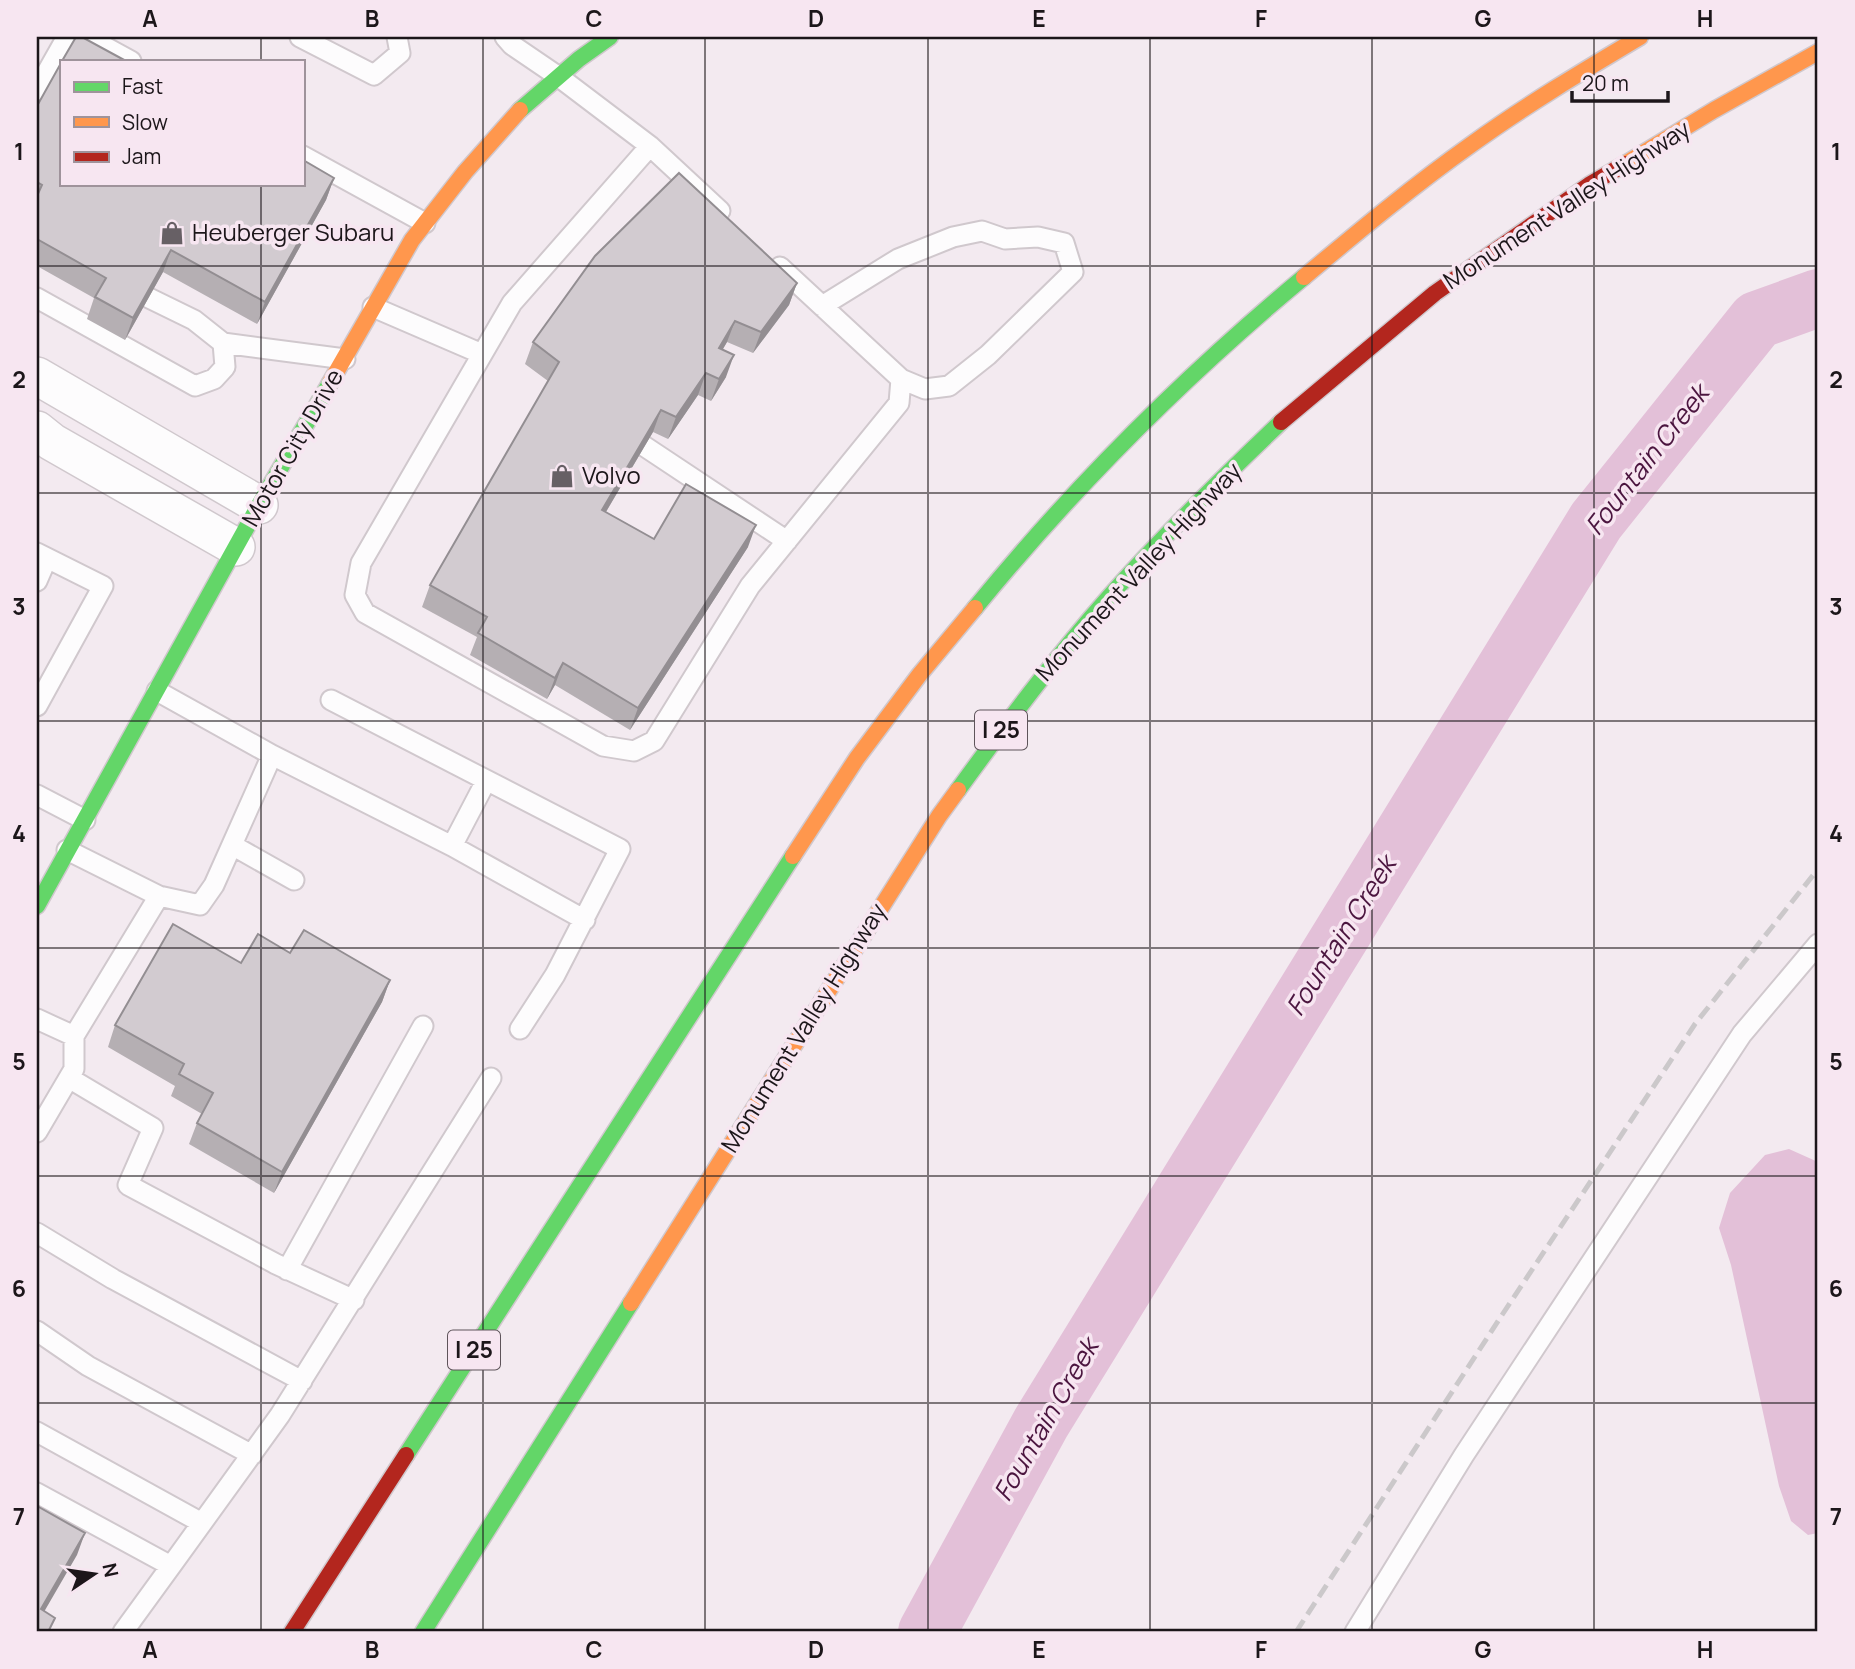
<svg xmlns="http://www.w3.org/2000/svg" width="1855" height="1669" font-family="Manrope,sans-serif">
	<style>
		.water { fill: #e3c0d8 }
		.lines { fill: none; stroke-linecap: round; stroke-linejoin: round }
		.river { stroke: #e3c0d8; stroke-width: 58 }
		.lane-casing { stroke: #d0c8cd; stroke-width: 23 }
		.street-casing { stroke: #d0c8cd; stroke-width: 40 }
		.fast-casing { stroke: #d0c8cd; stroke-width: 19 }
		.slow-casing { stroke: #d0c8cd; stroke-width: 19 }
		.jam-casing { stroke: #d0c8cd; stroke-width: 19 }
		.lane { stroke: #fdfcfd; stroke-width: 19 }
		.street { stroke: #fdfcfd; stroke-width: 37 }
		.fast { stroke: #63d668; stroke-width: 16 }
		.slow { stroke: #ff974d; stroke-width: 16 }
		.jam { stroke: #b3261e; stroke-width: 16 }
		.rail { stroke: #cbc8ca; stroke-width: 5; stroke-dasharray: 14 7; stroke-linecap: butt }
		.wall { fill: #b5afb3 }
		.shaded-wall { fill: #938e92 }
		.building { fill: #d2cbd0; stroke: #938e92; stroke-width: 2 }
		.grid { fill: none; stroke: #1c161a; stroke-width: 2; stroke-opacity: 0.55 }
		.labels { text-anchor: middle; stroke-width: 7; stroke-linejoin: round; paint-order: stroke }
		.shield { fill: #f7e6f1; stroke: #5e545a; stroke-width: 2 }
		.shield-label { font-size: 23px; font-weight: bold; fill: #1c161a }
		.street-label { font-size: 24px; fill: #1c161a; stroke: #f7e6f1 }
		.poi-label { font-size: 24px; fill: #1c161a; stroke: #f7e6f1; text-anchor: start }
		.water-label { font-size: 26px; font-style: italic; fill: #4b153f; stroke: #f7e6f1 }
		.neatline { fill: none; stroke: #1c161a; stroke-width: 2.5 }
		.grid-label { font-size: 23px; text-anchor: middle; font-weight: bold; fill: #1c161a }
	</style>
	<rect width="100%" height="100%" fill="#f3eaf0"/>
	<path class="water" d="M 1789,1149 L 1818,1162 L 1818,1533 L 1808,1535 L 1791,1521 L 1779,1486 L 1731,1265 L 1719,1228 L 1730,1193 L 1765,1155 Z"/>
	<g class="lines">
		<path class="river" d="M 927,1632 L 1041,1423 L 1596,521 L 1757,320 L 1818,298"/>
		<g class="lane-casing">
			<path id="lane" d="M 87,37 L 131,61
				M 300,37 L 374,75 L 400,53 L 397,37
				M 505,37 L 512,45 L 559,77 L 650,146 L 720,211
				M 37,90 L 67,37
				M 650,146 L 512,303 L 361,563 L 355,595 L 365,613 L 603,746 L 634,751 L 654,741 L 750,586 L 899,403 L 901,379 L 780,267
				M 303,156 L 425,223
				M 37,298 L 195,386 L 214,379 L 225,367 L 223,343 L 194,320 L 149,298
				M 822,306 L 898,259 L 953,237 L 982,231 L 1005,239 L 1038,237 L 1064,243 L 1073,272 L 988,355 L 949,386 L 925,389 L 901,379
				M 373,307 L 482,354
				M 223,343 L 345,359
				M 644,446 L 787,541
				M 37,553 L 103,586 L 37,706
				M 37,581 L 47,558
				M 157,691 L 272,755 L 214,885 L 200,905 L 159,896
				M 331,700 L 620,849 L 555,975 L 520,1029
				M 272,755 L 452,846 L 585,920
				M 37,795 L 85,820
				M 232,845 L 294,880
				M 452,846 L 486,781
				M 37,1019 L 74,1036 L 159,896 L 67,850
				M 69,1078 L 153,1128 L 128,1185 L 276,1264 L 354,1300
				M 37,1132 L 74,1069 L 74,1036
				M 37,1233 L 113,1279 L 302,1381
				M 287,1270 L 423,1026
				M 37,1331 L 88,1366 L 252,1455
				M 37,1432 L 202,1523
				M 37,1493 L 171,1566 L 280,1415 L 491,1078
				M 123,1632 L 171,1566
				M 1355,1632 L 1464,1455 L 1742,1034 L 1818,944"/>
		</g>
		<g class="street-casing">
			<path id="street" d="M 37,376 L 259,505
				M 37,430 L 52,442 L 236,547"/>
		</g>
		<g class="fast-casing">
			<path id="fast" d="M 520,110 L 579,59 L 610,37
				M 975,608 C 1073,488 1185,376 1304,277
				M 958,790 C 1006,724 1055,658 1109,597 C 1163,536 1222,478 1281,422
				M 37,906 L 259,505 L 330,383
				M 406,1455 L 793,856
				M 423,1632 L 631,1303"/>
		</g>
		<g class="slow-casing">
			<path id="slow" d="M 1625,164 L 1714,110 L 1818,52
				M 1304,277 C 1359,231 1414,185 1472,144 C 1526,105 1583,71 1640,37
				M 330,383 L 412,240 L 465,172 L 520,110
				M 793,856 L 857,758 L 920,674 L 975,608
				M 631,1303 L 939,816 L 958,790"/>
		</g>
		<g class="jam-casing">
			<path id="jam" d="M 1281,422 L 1435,293 L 1589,185 L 1625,164
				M 292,1632 L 406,1455"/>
		</g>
		<use href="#lane" class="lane"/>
		<use href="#street" class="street"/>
		<use href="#fast" class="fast"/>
		<use href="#slow" class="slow"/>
		<use href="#jam" class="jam"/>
		<path class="rail" d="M 1296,1632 L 1502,1315 L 1695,1024 L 1818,869"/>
	</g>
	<path class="wall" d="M 37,106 L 334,178 L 326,200 L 257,324 L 163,272 L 125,340 L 87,319 L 94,298 L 37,266 Z
		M 797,283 L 789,305 L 753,353 L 727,342 L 722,350 L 726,377 L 711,401 L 698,395 L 668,439 L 653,432 L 606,512 L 654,539 L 748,547 L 630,730 L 555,685 L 547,699 L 470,655 L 477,637 L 422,607 L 430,585 L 548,381 L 525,364 L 533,342 Z
		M 290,953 L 390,980 L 382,1002 L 274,1193 L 189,1144 L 197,1123 L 202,1114 L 171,1096 L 175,1086 L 108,1047 L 115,1025 L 241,963 Z"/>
	<path class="shaded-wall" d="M 334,178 L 326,200 L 257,324 L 265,302 Z
		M 171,250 L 163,272 L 125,340 L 133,318 Z
		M 797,283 L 789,305 L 753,353 L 761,332 Z
		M 735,321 L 727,342 L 711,370 L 719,348 Z
		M 734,355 L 726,377 L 711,401 L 719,379 Z
		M 706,373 L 698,395 L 668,439 L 676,417 Z
		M 661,410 L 653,432 L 594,532 L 602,510 Z
		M 756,525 L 748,547 L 630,730 L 638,708 Z
		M 563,663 L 555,685 L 547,699 L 555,678 Z
		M 390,980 L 382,1002 L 274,1193 L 282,1172 Z
		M 85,1533 L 77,1555 L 37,1624 L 41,1609 Z"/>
	<path class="building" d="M 76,37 L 82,37 L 126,61 L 62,61 Z
		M 61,63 L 61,184 L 303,184 L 303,160 L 334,178 L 265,302 L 171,250 L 133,318 L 95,297 L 106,278 L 37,239 L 37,196 L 42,185 L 37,182 L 37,106 Z
		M 679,173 L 797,283 L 761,332 L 735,321 L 719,348 L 734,355 L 719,379 L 706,373 L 676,417 L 661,410 L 602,510 L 654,539 L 686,484 L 756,525 L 638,708 L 563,663 L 555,678 L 478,633 L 487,617 L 430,585 L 559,362 L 533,342 L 595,256 Z
		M 173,924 L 241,963 L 258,934 L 290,953 L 304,930 L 390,980 L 282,1172 L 197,1123 L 213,1093 L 179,1074 L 184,1064 L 115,1025 Z
		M 37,1506 L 85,1533 L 41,1609 L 55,1618 L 48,1632 L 37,1632 Z"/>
	<path class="grid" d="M 261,37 L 261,61M 483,37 L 483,1632M 705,37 L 705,1632M 928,37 L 928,1632M 1150,37 L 1150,1632M 1372,37 L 1372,1632M 1594,37 L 1594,1632M 261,184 L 261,1632M 37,266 L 1818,266M 37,493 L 1818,493M 37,721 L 1818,721M 37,948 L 1818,948M 37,1176 L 1818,1176M 37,1403 L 1818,1403"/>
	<defs>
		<g id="shop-bare" transform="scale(1.89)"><path d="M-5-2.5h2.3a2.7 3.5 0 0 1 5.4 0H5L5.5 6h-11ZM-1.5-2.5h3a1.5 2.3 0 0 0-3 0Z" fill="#676065" stroke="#f7e6f1" stroke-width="2.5" paint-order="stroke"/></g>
	</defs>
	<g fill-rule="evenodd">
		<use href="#shop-bare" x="172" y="233"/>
		<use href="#shop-bare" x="562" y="476"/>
	</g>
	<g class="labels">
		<g class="shield">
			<rect x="975" y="710.5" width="52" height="39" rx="5"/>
			<rect x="448" y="1330.5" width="52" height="39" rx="5"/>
		</g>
		<g class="shield-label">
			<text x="1001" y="738">I 25</text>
			<text x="474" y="1358">I 25</text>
		</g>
		<g class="street-label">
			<text transform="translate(1567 205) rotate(-33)" y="8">Monument Valley Highway</text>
			<text transform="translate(293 448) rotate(-60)" y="8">Motor City Drive</text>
			<text transform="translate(1139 572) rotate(-47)" y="8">Monument Valley Highway</text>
			<text transform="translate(804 1028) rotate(-58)" y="8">Monument Valley Highway</text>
		</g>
		<g class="poi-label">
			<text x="192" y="241">Heuberger Subaru</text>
			<text x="582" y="484">Volvo</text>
		</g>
		<g class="water-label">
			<text transform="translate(1647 460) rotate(-52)" y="9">Fountain Creek</text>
			<text transform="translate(1341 936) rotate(-58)" y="9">Fountain Creek</text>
			<text transform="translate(1046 1420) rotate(-60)" y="9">Fountain Creek</text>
		</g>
	</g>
	<rect width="1855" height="1669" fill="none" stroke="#f7e6f1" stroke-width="77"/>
	<rect x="60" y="60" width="245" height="126" fill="#f7e6f1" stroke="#9f939b" stroke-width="2"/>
	<rect x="74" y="82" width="35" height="10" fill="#63d668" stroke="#9f939b" stroke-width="2"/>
	<text x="122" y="94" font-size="21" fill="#1c161a">Fast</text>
	<rect x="74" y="117" width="35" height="10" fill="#ff974d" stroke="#9f939b" stroke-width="2"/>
	<text x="122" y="130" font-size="21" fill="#1c161a">Slow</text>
	<rect x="74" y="152" width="35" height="10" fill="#b3261e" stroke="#9f939b" stroke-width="2"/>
	<text x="122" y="164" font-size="21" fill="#1c161a">Jam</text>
	<g transform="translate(94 1574) rotate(77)" stroke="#f7e6f1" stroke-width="5" paint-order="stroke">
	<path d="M0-5L12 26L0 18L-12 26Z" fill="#1c161a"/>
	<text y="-10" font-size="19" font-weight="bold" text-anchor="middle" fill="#1c161a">N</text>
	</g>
	<path d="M1572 91v10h96v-10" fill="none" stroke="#1c161a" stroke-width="3.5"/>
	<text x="1582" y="91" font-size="21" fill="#1c161a" stroke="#f7e6f1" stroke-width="5" paint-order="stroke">20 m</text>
	<rect x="38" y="38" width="1778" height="1592" class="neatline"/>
	<g class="grid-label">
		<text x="150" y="27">A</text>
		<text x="372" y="27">B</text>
		<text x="594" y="27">C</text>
		<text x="816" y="27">D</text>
		<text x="1039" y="27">E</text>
		<text x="1261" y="27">F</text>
		<text x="1483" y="27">G</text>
		<text x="1705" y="27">H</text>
		<text x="19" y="160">1</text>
		<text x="1836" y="160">1</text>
		<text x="19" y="388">2</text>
		<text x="1836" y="388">2</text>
		<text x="19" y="615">3</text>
		<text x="1836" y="615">3</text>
		<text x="19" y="842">4</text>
		<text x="1836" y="842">4</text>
		<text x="19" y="1070">5</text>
		<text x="1836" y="1070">5</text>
		<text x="19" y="1297">6</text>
		<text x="1836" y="1297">6</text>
		<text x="19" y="1525">7</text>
		<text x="1836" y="1525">7</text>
		<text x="150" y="1658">A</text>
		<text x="372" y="1658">B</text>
		<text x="594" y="1658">C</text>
		<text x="816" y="1658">D</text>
		<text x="1039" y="1658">E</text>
		<text x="1261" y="1658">F</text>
		<text x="1483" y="1658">G</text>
		<text x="1705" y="1658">H</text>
	</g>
</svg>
